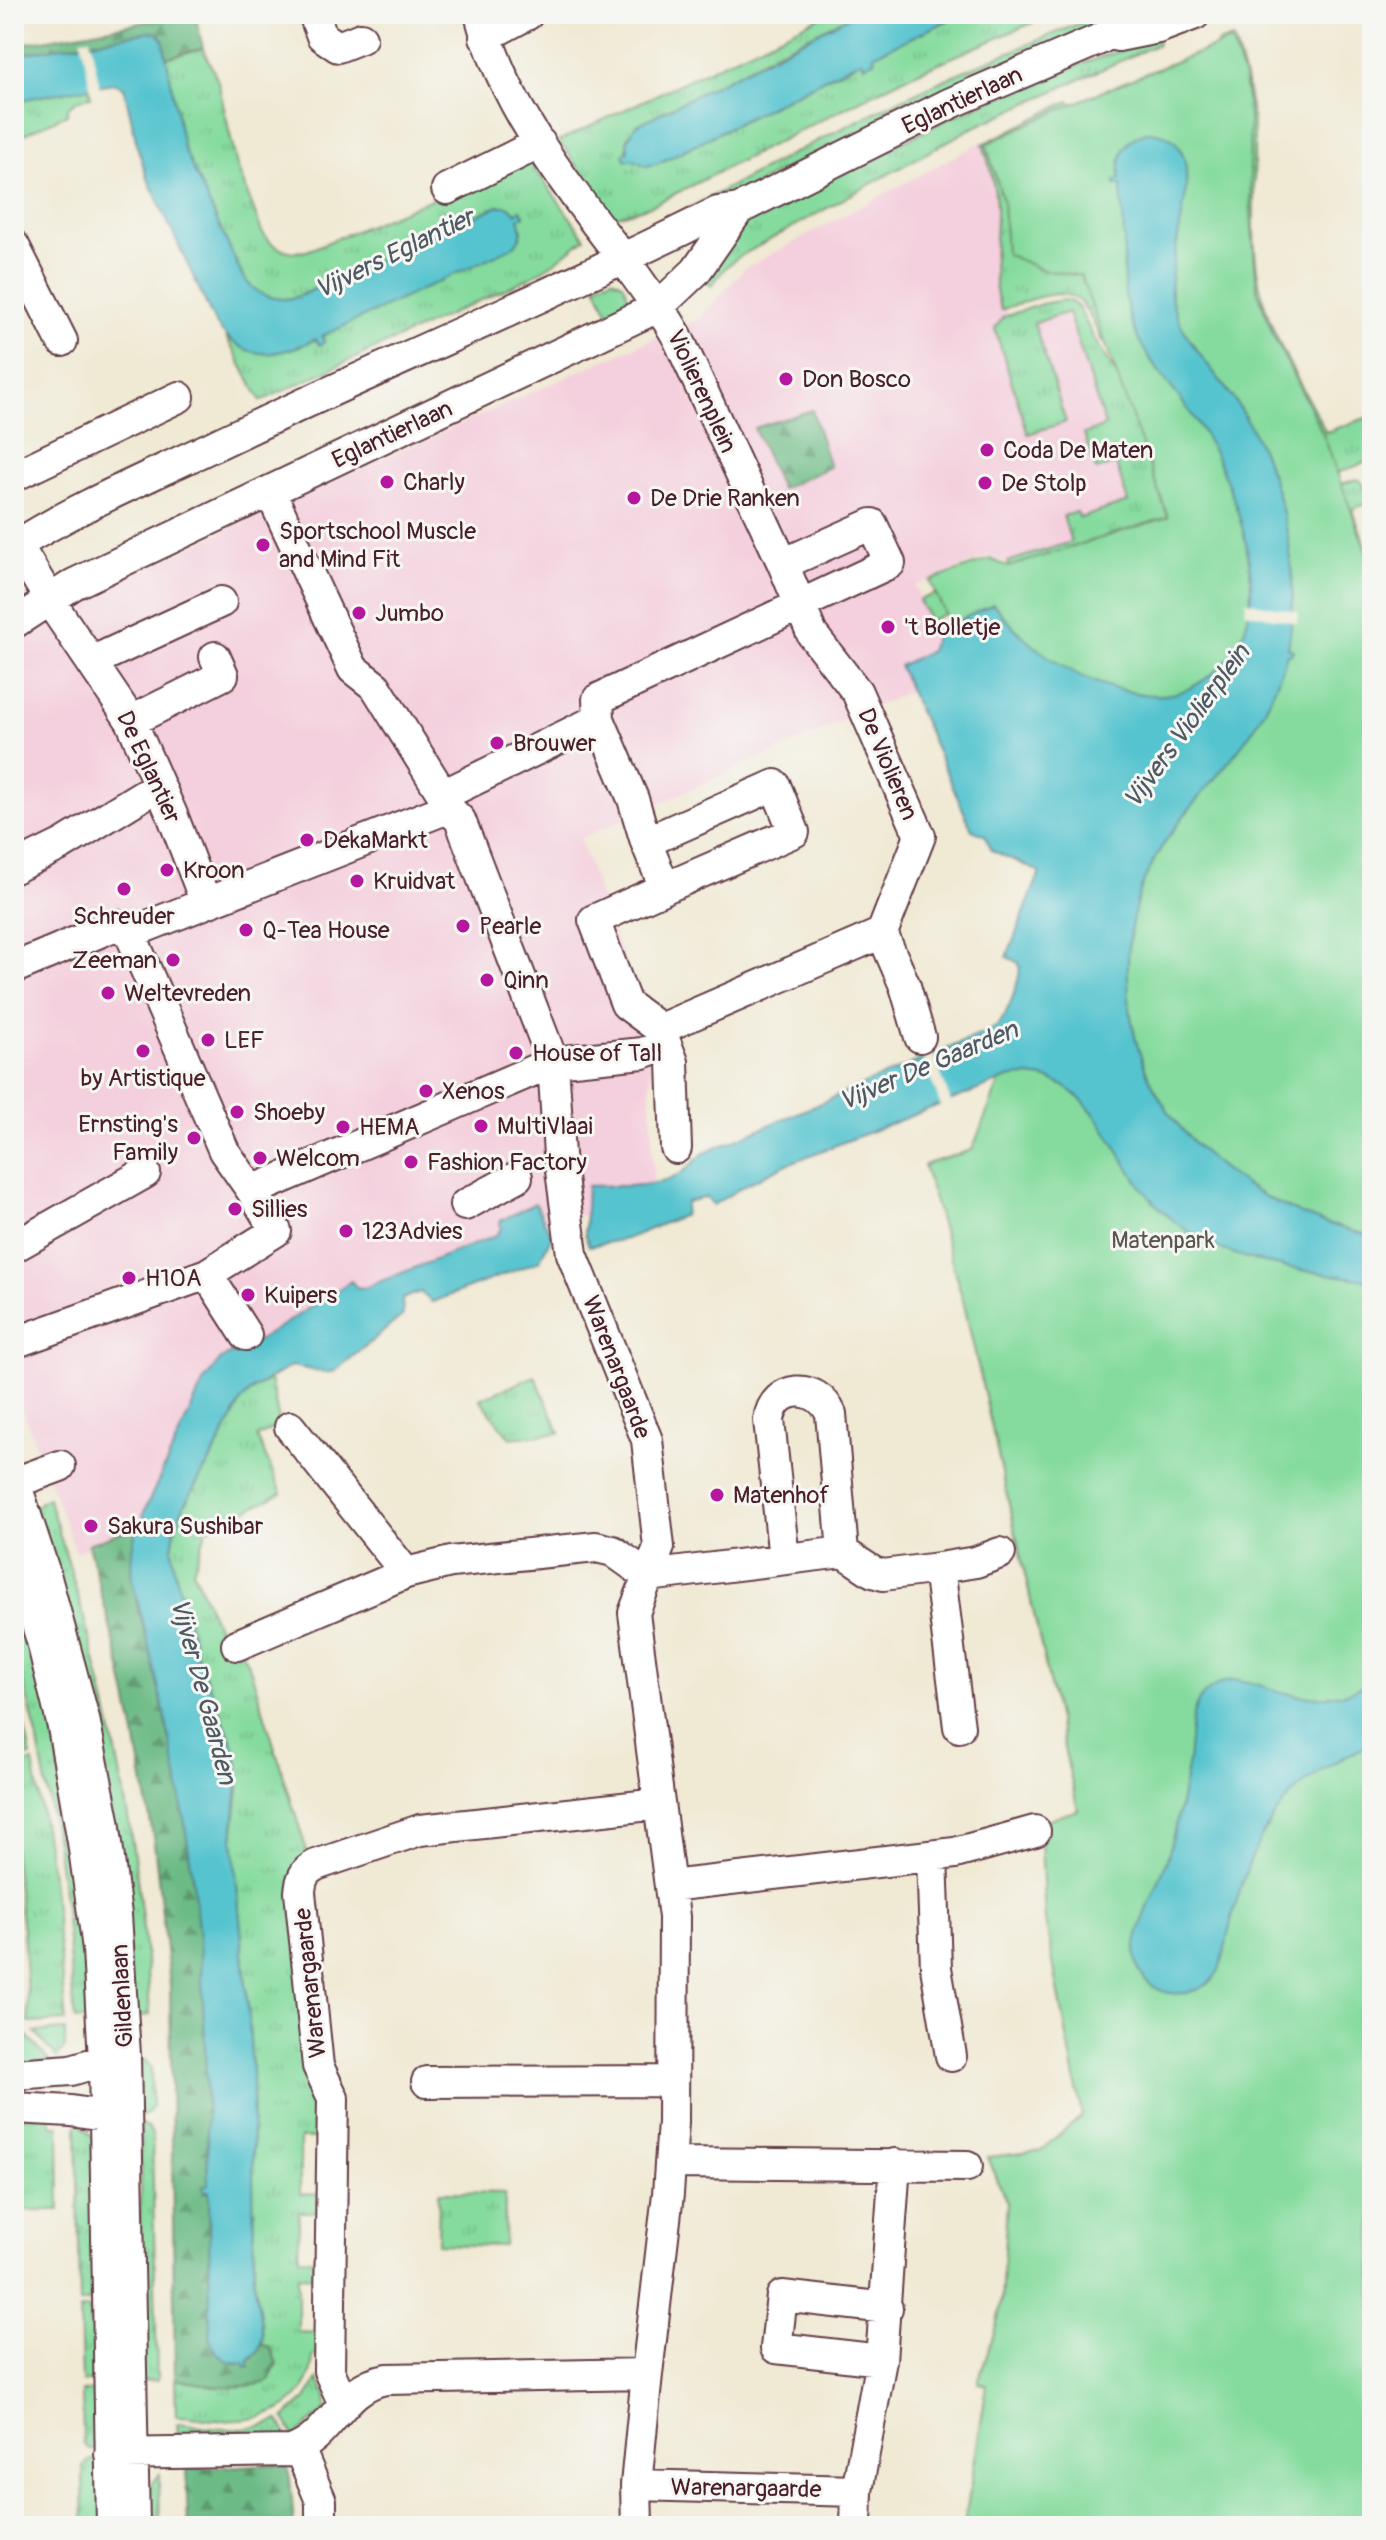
<svg xmlns="http://www.w3.org/2000/svg" width="1386" height="2540" font-family="Pangolin,sans-serif">
	<style>
		.built { fill: #f4cfdd }
		.grass { fill: url(#grass-tufts); stroke: #687d64; stroke-width: 2 }
		.forest { fill: url(#forest-firs); stroke: #5b6d58; stroke-width: 2 }
		.park { fill: #85db9e; stroke: #687d64; stroke-width: 2 }
		.water { fill: #57c4cf; stroke: #50727d; stroke-width: 2 }
		.pier { fill: #f0e9d3 }
		.lines { fill: none; stroke-linecap: round; stroke-linejoin: round }
		.minor-casing { stroke: #633d44; stroke-width: 34 }
		.minor { stroke: #fff; stroke-width: 30 }
		.poi-dot { fill: #b5179e; stroke: #f6f6f2; stroke-width: 3 }
		.labels { text-anchor: middle; stroke-width: 6; stroke-linejoin: round; paint-order: stroke }
		.street-label { font-size: 24px; fill: #4a1f2b; stroke: #f6f6f2 }
		.poi-label { font-size: 24px; fill: #4a1f2b; stroke: #f6f6f2; text-anchor: start }
		.park-label { font-size: 24px; fill: #5c574e; stroke: #f6f6f2 }
		.water-label { font-size: 26px; font-style: italic; fill: #4f5964; stroke: #f6f6f2 }
	</style>
	<defs>
		<pattern id="grass-tufts" width="24" height="20" patternUnits="userSpaceOnUse" patternTransform="scale(2)"><rect width="24" height="20" fill="#85db9e"/><path d="M3 7l-1-3M5 7V3M7 7l1-3M15 17l-1-3M17 17v-4M19 17l1-3" fill="none" stroke="#74bc88"/></pattern>
		<pattern id="forest-firs" width="22" height="20" patternUnits="userSpaceOnUse" patternTransform="scale(2)"><rect width="22" height="20" fill="#6cbb85"/><path d="M5 1l3.5 6h-7zM16 11l3.5 6h-7z" fill="#5b976d"/></pattern>
	</defs>
	<rect width="100%" height="100%" fill="#f6f6f2"/>
	<filter id="ink" filterUnits="userSpaceOnUse"><feTurbulence type="fractalNoise" baseFrequency=".0125" numOctaves="2"/><feDisplacementMap in="SourceGraphic" scale="16" xChannelSelector="R" yChannelSelector="G"/><feConvolveMatrix kernelMatrix="1 2 1 2 8 2 1 2 1" color-interpolation-filters="sRGB"/></filter>
	<filter id="wash" filterUnits="userSpaceOnUse"><feTurbulence type="fractalNoise" baseFrequency=".006" numOctaves="4" result="noise"/><feDisplacementMap in="SourceGraphic" scale="32" xChannelSelector="R" yChannelSelector="G"/><feGaussianBlur stdDeviation="1.8" result="paint"/><feColorMatrix in="noise" values="0 0 0 0 0 0 0 0 0 0 0 0 0 0 0 0 0 1.4 0 .05"/><feComposite in="paint" operator="in"/></filter>
	<g filter="url(#wash)">
		<rect width="100%" height="100%" fill="#f0e9d3"/>
		<path class="built" d="M 985,140 L 999,202 L 1007,320 L 1071,303 L 1156,515 L 1009,563 L 988,556 L 915,586 L 955,671 L 580,839 L 649,1033 L 654,1207 L 533,1221 L 231,1374 L 152,1525 L 76,1552 L 14,1386 L 14,642 L 61,610 L 268,509 L 700,318 L 744,269 Z"/>
		<path class="grass" d="M 826,14 L 854,14 L 769,56 L 628,136 L 626,160 L 632,158 L 657,164 L 862,60 L 864,65 L 873,55 L 962,14 L 1053,14 L 902,79 L 653,205 L 614,217 L 559,141 Z
			M 1102,14 L 1120,14 L 965,80 L 807,157 L 680,225 L 676,215 L 805,147 L 889,105 L 961,72 Z
			M 1156,38 L 1158,44 L 970,129 L 737,258 L 726,267 L 711,286 L 704,276 L 743,226 L 756,215 L 950,118 L 1041,78 Z
			M 1233,38 C 1243,67 1251,95 1253,127 C 1257,180 1249,235 1260,287 C 1271,338 1302,386 1326,432 L 1372,416 L 1372,460 L 1332,475 L 1258,341 L 1226,74 L 1217,43 Z
			M 203,48 L 218,81 L 237,166 L 262,232 L 271,243 L 281,249 L 293,252 L 307,251 L 528,159 L 585,238 L 555,262 L 529,278 L 261,401 L 226,337 C 260,363 281,354 316,339 L 319,344 L 324,342 L 322,336 L 520,238 L 522,231 L 519,219 L 524,215 L 521,211 L 516,214 L 508,206 L 498,206 L 297,297 C 275,303 256,295 243,277 L 188,161 L 179,133 L 166,58 Z
			M 89,87 L 91,97 L 80,99 L 68,107 L 67,114 L 14,139 L 14,101 Z
			M 1069,101 L 1130,140 L 1134,328 L 1103,343 C 1096,330 1091,313 1081,303 C 1063,283 1022,303 1001,310 C 989,277 997,239 996,205 C 995,184 989,164 983,144 Z
			M 612,278 L 623,283 L 631,303 L 611,319 L 596,285 Z
			M 1063,300 L 1070,301 L 1079,308 L 1094,339 L 1134,402 L 1199,518 L 1011,569 L 1007,562 L 1071,542 L 1063,516 L 1077,512 L 1080,518 L 1128,502 L 1116,464 L 1096,470 L 1084,434 L 1105,426 L 1068,312 L 1034,323 L 1066,422 L 1028,434 L 995,329 L 1003,317 L 1041,304 Z
			M 1356,479 L 1362,482 L 1370,502 L 1352,509 L 1372,561 L 1372,628 L 1333,487 Z
			M 973,579 L 1005,586 L 929,621 L 919,600 Z
			M 535,1376 L 560,1433 L 510,1438 L 480,1399 Z
			M 270,1379 L 280,1425 L 257,1437 L 282,1493 L 207,1529 L 193,1571 L 219,1631 L 236,1654 L 242,1652 L 251,1671 L 309,1858 L 312,2066 L 325,2138 L 300,2138 L 300,2194 L 325,2194 L 324,2212 L 299,2212 L 299,2258 L 325,2259 L 324,2277 L 298,2276 L 298,2332 L 320,2333 L 321,2355 L 313,2356 C 310,2411 261,2423 214,2420 C 201,2419 189,2415 176,2416 L 175,2379 L 219,2387 L 270,2348 L 262,2344 L 263,2336 L 254,2279 L 252,2070 L 248,2009 L 233,1840 L 239,1790 L 238,1765 L 233,1744 L 198,1658 L 174,1569 L 172,1548 L 175,1529 L 182,1509 L 213,1456 L 241,1401 L 255,1388 Z
			M 48,1498 C 104,1669 140,1836 150,2015 L 130,2017 L 33,1509 L 43,1500 Z
			M 14,1568 L 46,1679 L 96,2019 L 75,2020 L 65,1907 L 54,1827 L 36,1732 L 14,1646 Z
			M 14,1679 L 31,1756 L 14,1760 Z
			M 33,1762 L 52,1876 L 66,2021 L 29,2023 L 23,1930 L 14,1859 L 14,1766 Z
			M 22,2030 L 49,2061 L 14,2064 L 14,2034 Z
			M 65,2030 L 65,2047 L 57,2058 L 35,2032 Z
			M 132,2060 L 145,2060 L 151,2068 L 152,2107 L 148,2113 L 143,2116 L 133,2116 Z
			M 14,2116 L 51,2117 L 51,2126 L 59,2126 L 60,2210 L 14,2210 Z
			M 80,2123 L 94,2138 L 102,2298 L 89,2298 L 89,2303 L 80,2303 L 77,2125 Z
			M 141,2124 L 148,2127 L 152,2134 L 157,2380 L 138,2381 Z
			M 439,2192 L 505,2193 L 504,2246 L 438,2244 Z
			M 80,2309 L 89,2309 L 89,2324 L 97,2324 L 104,2382 L 82,2382 Z
			M 318,2379 L 327,2398 L 326,2410 L 294,2437 L 284,2418 L 306,2399 Z
			M 82,2391 L 104,2391 L 105,2449 L 88,2449 L 83,2444 Z
			M 279,2420 L 288,2438 L 178,2438 L 177,2423 C 189,2423 198,2427 209,2428 C 231,2430 259,2430 279,2420 Z
			M 90,2460 L 105,2460 L 106,2526 L 84,2526 L 83,2466 Z
			M 159,2474 L 160,2526 L 140,2526 L 146,2490 Z"/>
		<path class="forest" d="M 191,14 L 195,14 L 203,48 L 166,58 C 164,46 164,33 150,32 L 14,55 L 14,45 Z
			M 812,410 L 830,467 L 781,489 L 754,428 Z
			M 138,1526 C 120,1572 144,1622 155,1668 C 182,1781 200,1899 204,2015 C 207,2072 207,2129 208,2185 L 203,2186 L 204,2191 L 209,2191 L 232,2363 C 247,2364 256,2358 262,2344 L 270,2348 L 277,2363 L 268,2382 C 237,2391 206,2385 175,2379 L 170,1986 L 154,1842 L 135,1735 L 120,1664 L 88,1544 Z
			M 275,2464 L 286,2465 L 290,2478 L 294,2526 L 188,2526 L 186,2469 Z"/>
		<path class="park" d="M 1231,41 L 1244,78 L 1249,114 L 1251,212 L 1257,289 L 1273,335 L 1323,434 L 1372,567 L 1372,2526 L 964,2526 L 987,2385 L 978,2383 L 997,2323 L 1001,2303 L 1007,2203 L 988,2157 L 1040,2151 L 1082,2116 L 1045,1920 L 1040,1822 L 1078,1810 L 964,1304 L 924,1165 L 972,1150 L 1074,896 L 930,581 L 990,559 L 1008,567 L 1168,517 L 1081,276 L 1043,270 L 1006,254 L 1003,201 L 986,144 C 1067,105 1147,71 1231,41 Z"/>
		<path class="water" d="M 854,14 L 962,14 L 873,55 L 875,60 L 865,65 L 861,60 L 657,164 L 646,166 L 631,159 L 626,161 L 623,154 L 628,151 L 627,142 L 635,126 Z
			M 150,32 L 157,33 L 163,39 L 183,147 L 243,277 C 256,295 275,303 297,297 L 498,206 L 508,206 L 516,213 L 521,210 L 524,216 L 519,219 C 524,232 521,240 511,248 L 322,336 L 324,342 L 319,345 L 316,339 C 275,357 245,364 215,323 L 147,177 L 138,149 L 124,87 L 113,83 L 14,101 L 14,55 Z
			M 1147,132 C 1225,133 1161,258 1172,301 C 1181,338 1212,367 1233,398 C 1281,470 1303,563 1288,648 L 1293,650 L 1291,654 L 1287,654 C 1279,680 1268,708 1252,731 C 1220,778 1177,815 1151,866 C 1133,899 1127,941 1128,977 C 1129,1122 1241,1207 1372,1236 L 1372,1281 C 1310,1270 1239,1267 1186,1230 C 1170,1219 1154,1204 1142,1188 C 1106,1138 1084,1064 1008,1078 L 785,1165 L 749,1183 L 713,1205 L 707,1197 L 686,1202 L 684,1215 L 626,1239 L 589,1246 L 585,1235 L 587,1186 C 615,1185 655,1190 680,1174 C 688,1168 696,1160 704,1153 L 984,1033 C 988,1031 993,1029 997,1026 C 1007,1016 1023,976 1019,963 L 1007,957 L 1040,872 L 991,850 L 985,835 L 972,830 L 899,666 L 930,651 L 937,631 L 993,604 C 1024,642 1062,673 1110,687 C 1156,700 1184,701 1221,666 C 1282,611 1236,488 1201,429 C 1181,394 1149,367 1134,329 C 1121,296 1124,273 1124,240 C 1124,222 1122,204 1121,185 L 1115,185 L 1115,180 L 1120,179 C 1118,157 1123,138 1147,132 Z
			M 535,1203 L 552,1236 L 539,1261 L 432,1302 L 420,1292 L 402,1299 L 403,1315 L 335,1371 L 327,1373 L 291,1366 L 254,1388 L 241,1401 L 213,1456 L 184,1505 L 175,1529 L 172,1548 L 175,1572 L 198,1658 L 233,1744 L 239,1773 L 233,1840 L 248,2009 L 252,2070 L 254,2279 L 263,2336 L 259,2350 L 248,2361 L 250,2366 L 246,2367 L 244,2362 C 227,2365 214,2356 210,2338 L 209,2191 L 204,2191 L 203,2185 L 208,2185 C 206,2087 206,1989 194,1891 C 182,1785 159,1683 132,1580 C 130,1561 131,1544 138,1526 L 146,1523 L 143,1514 L 204,1381 L 221,1359 L 235,1351 L 242,1351 L 351,1281 L 356,1287 L 364,1288 L 495,1236 L 501,1229 L 500,1221 Z
			M 1234,1680 C 1249,1680 1264,1687 1278,1691 C 1310,1700 1344,1699 1372,1681 L 1372,1744 C 1285,1780 1257,1826 1233,1914 C 1227,1934 1226,1956 1217,1974 C 1193,2006 1138,1998 1135,1954 C 1134,1932 1161,1881 1168,1856 C 1176,1825 1183,1793 1188,1761 C 1191,1744 1189,1721 1196,1706 C 1203,1691 1218,1682 1234,1680 Z"/>
		<path class="pier" d="M 90,38 L 100,89 L 91,91 L 81,39 Z
			M 1246,601 L 1298,612 L 1297,623 L 1246,612 Z
			M 932,1050 L 952,1105 L 942,1109 L 922,1055 Z"/>
	</g>
	<g filter="url(#ink)">
		<g class="lines">
			<g class="minor-casing">
				<path id="minor" d="M 314,14 L 322,36 L 338,47 L 361,38
					M 480,14 C 503,105 565,183 621,256 C 638,278 652,300 668,321 L 677,336 L 783,564 L 812,634 L 857,692 L 920,836 L 882,933 L 905,986 L 920,1037
					M 1118,36 L 1158,28 L 1195,14
					M 485,37 L 528,14
					M 447,189 L 540,143
					M 14,246 L 62,341
					M 14,476 L 179,397
					M 275,502 L 353,669 L 376,687 L 443,795 L 448,808
					M 14,540 L 56,610 L 131,721 L 173,817 L 206,903
					M 14,547 C 75,508 144,479 209,448 C 378,367 551,296 718,212 L 739,209 L 951,103 L 1100,39 L 1140,14
					M 14,623 L 74,584 L 658,307 L 696,271 L 739,209
					M 91,662 L 221,602
					M 599,719 L 633,799 L 646,842 L 665,888 L 594,920 L 626,1004 L 660,1029 L 673,1062 L 676,1148
					M 131,721 L 223,675 L 215,657
					M 443,795 L 599,719 L 598,699 L 890,563 L 872,524 L 783,564
					M 646,842 L 775,785 L 794,832 L 665,888
					M 14,868 L 63,844 L 159,785
					M 130,933 L 224,1151 L 252,1191 L 553,1062 L 643,1053 L 666,1044
					M 14,968 L 116,925 L 130,933 L 448,808 L 460,820 L 553,1062 L 559,1155 L 572,1254 L 647,1440 L 659,1547 L 648,1576 L 613,1551 L 596,1547 L 451,1562 L 406,1573 L 237,1645
					M 660,1029 L 882,933
					M 465,1205 L 517,1177
					M 14,1247 L 145,1173
					M 246,1335 L 207,1274 L 276,1231 L 252,1191
					M 14,1343 L 207,1274
					M 290,1427 L 406,1573
					M 14,1479 L 45,1574 L 84,1719 L 104,1820 L 116,1915 L 125,2055 L 134,2526
					M 14,1483 L 60,1466
					M 14,1548 L 42,1641 L 63,1727 L 83,1842 L 98,1949 L 104,2061 L 112,2526
					M 784,1559 L 769,1420 C 774,1384 817,1382 831,1414 L 843,1552
					M 939,1568 L 976,1562 L 1000,1553
					M 932,1856 L 936,1968 L 951,2056
					M 670,1886 L 955,1853 L 1035,1831
					M 14,2074 L 71,2070 L 119,2056
					M 427,2082 L 672,2081
					M 14,2108 L 71,2111 L 123,2119
					M 670,2163 L 967,2166
					M 881,2360 L 776,2348 L 782,2296 L 887,2308
					M 344,2404 L 329,2371 L 333,2098 L 318,2066 L 300,1892 C 301,1879 304,1871 316,1865 L 420,1830 L 659,1804
					M 299,2448 L 321,2501 L 321,2526
					M 110,2454 L 291,2451 C 333,2437 340,2386 387,2379 L 647,2374 L 668,2194 L 673,2122 L 674,1917 L 634,1613 L 648,1576 L 843,1552 L 873,1572 L 883,1575 L 939,1568 L 959,1727
					M 636,2485 L 857,2491
					M 637,2526 L 636,2485 L 647,2374
					M 856,2526 L 857,2491 L 881,2360 L 895,2164"/>
			</g>
			<use href="#minor" class="minor"/>
		</g>
	</g>
	<g class="poi-dot">
		<circle cx="786" cy="379" r="8"/>
		<circle cx="987" cy="450" r="8"/>
		<circle cx="387" cy="482" r="8"/>
		<circle cx="985" cy="483" r="8"/>
		<circle cx="634" cy="498" r="8"/>
		<circle cx="263" cy="545" r="8"/>
		<circle cx="359" cy="613" r="8"/>
		<circle cx="888" cy="627" r="8"/>
		<circle cx="497" cy="743" r="8"/>
		<circle cx="307" cy="840" r="8"/>
		<circle cx="167" cy="870" r="8"/>
		<circle cx="357" cy="881" r="8"/>
		<circle cx="124" cy="889" r="8"/>
		<circle cx="463" cy="926" r="8"/>
		<circle cx="246" cy="930" r="8"/>
		<circle cx="173" cy="960" r="8"/>
		<circle cx="487" cy="980" r="8"/>
		<circle cx="108" cy="993" r="8"/>
		<circle cx="208" cy="1040" r="8"/>
		<circle cx="143" cy="1051" r="8"/>
		<circle cx="516" cy="1053" r="8"/>
		<circle cx="426" cy="1091" r="8"/>
		<circle cx="237" cy="1112" r="8"/>
		<circle cx="481" cy="1126" r="8"/>
		<circle cx="343" cy="1127" r="8"/>
		<circle cx="194" cy="1138" r="8"/>
		<circle cx="260" cy="1158" r="8"/>
		<circle cx="411" cy="1162" r="8"/>
		<circle cx="235" cy="1209" r="8"/>
		<circle cx="346" cy="1231" r="8"/>
		<circle cx="129" cy="1278" r="8"/>
		<circle cx="248" cy="1295" r="8"/>
		<circle cx="717" cy="1495" r="8"/>
		<circle cx="91" cy="1526" r="8"/>
	</g>
	<g class="labels">
		<g class="street-label">
			<text transform="translate(962 100) rotate(-25)" y="8">Eglantierlaan</text>
			<text transform="translate(702 391) rotate(65)" y="8">Violierenplein</text>
			<text transform="translate(392 434) rotate(-25)" y="8">Eglantierlaan</text>
			<text transform="translate(888 764) rotate(67)" y="8">De Violieren</text>
			<text transform="translate(149 767) rotate(65)" y="8">De Eglantier</text>
			<text transform="translate(617 1367) rotate(69)" y="8">Warenargaarde</text>
			<text transform="translate(310 1983) rotate(-96)" y="8">Warenargaarde</text>
			<text transform="translate(122 1996) rotate(-93)" y="8">Gildenlaan</text>
			<text transform="translate(746 2488) rotate(1)" y="8">Warenargaarde</text>
		</g>
		<g class="poi-label">
			<text x="802" y="387">Don Bosco</text>
			<text x="1003" y="458">Coda De Maten</text>
			<text x="403" y="490">Charly</text>
			<text x="1001" y="491">De Stolp</text>
			<text x="650" y="506">De Drie Ranken</text>
			<text x="279" y="539">Sportschool Muscle<tspan x="279" dy="28">and Mind Fit</tspan></text>
			<text x="375" y="621">Jumbo</text>
			<text x="904" y="635">'t Bolletje</text>
			<text x="513" y="751">Brouwer</text>
			<text x="323" y="848">DekaMarkt</text>
			<text x="183" y="878">Kroon</text>
			<text x="373" y="889">Kruidvat</text>
			<text x="124" y="924" text-anchor="middle">Schreuder</text>
			<text x="479" y="934">Pearle</text>
			<text x="262" y="938">Q-Tea House</text>
			<text x="157" y="968" text-anchor="end">Zeeman</text>
			<text x="503" y="988">Qinn</text>
			<text x="124" y="1001">Weltevreden</text>
			<text x="224" y="1048">LEF</text>
			<text x="532" y="1061">House of Tall</text>
			<text x="143" y="1086" text-anchor="middle">by Artistique</text>
			<text x="442" y="1099">Xenos</text>
			<text x="253" y="1120">Shoeby</text>
			<text x="178" y="1132" text-anchor="end">Ernsting's<tspan x="178" dy="28">Family</tspan></text>
			<text x="497" y="1134">MultiVlaai</text>
			<text x="359" y="1135">HEMA</text>
			<text x="276" y="1166">Welcom</text>
			<text x="427" y="1170">Fashion Factory</text>
			<text x="251" y="1217">Sillies</text>
			<text x="362" y="1239">123Advies</text>
			<text x="145" y="1286">H10A</text>
			<text x="264" y="1303">Kuipers</text>
			<text x="733" y="1503">Matenhof</text>
			<text x="107" y="1534">Sakura Sushibar</text>
		</g>
		<g class="park-label">
			<text x="1163" y="1248">Matenpark</text>
		</g>
		<g class="water-label">
			<text transform="translate(394 253) rotate(-26)" y="9">Vijvers Eglantier</text>
			<text transform="translate(1186 726) rotate(-54)" y="9">Vijvers Violierplein</text>
			<text transform="translate(928 1065) rotate(-23)" y="9">Vijver De Gaarden</text>
			<text transform="translate(204 1691) rotate(75)" y="9">Vijver De Gaarden</text>
		</g>
	</g>
	<rect width="1386" height="2540" fill="none" stroke="#f6f6f2" stroke-width="48"/>
</svg>
